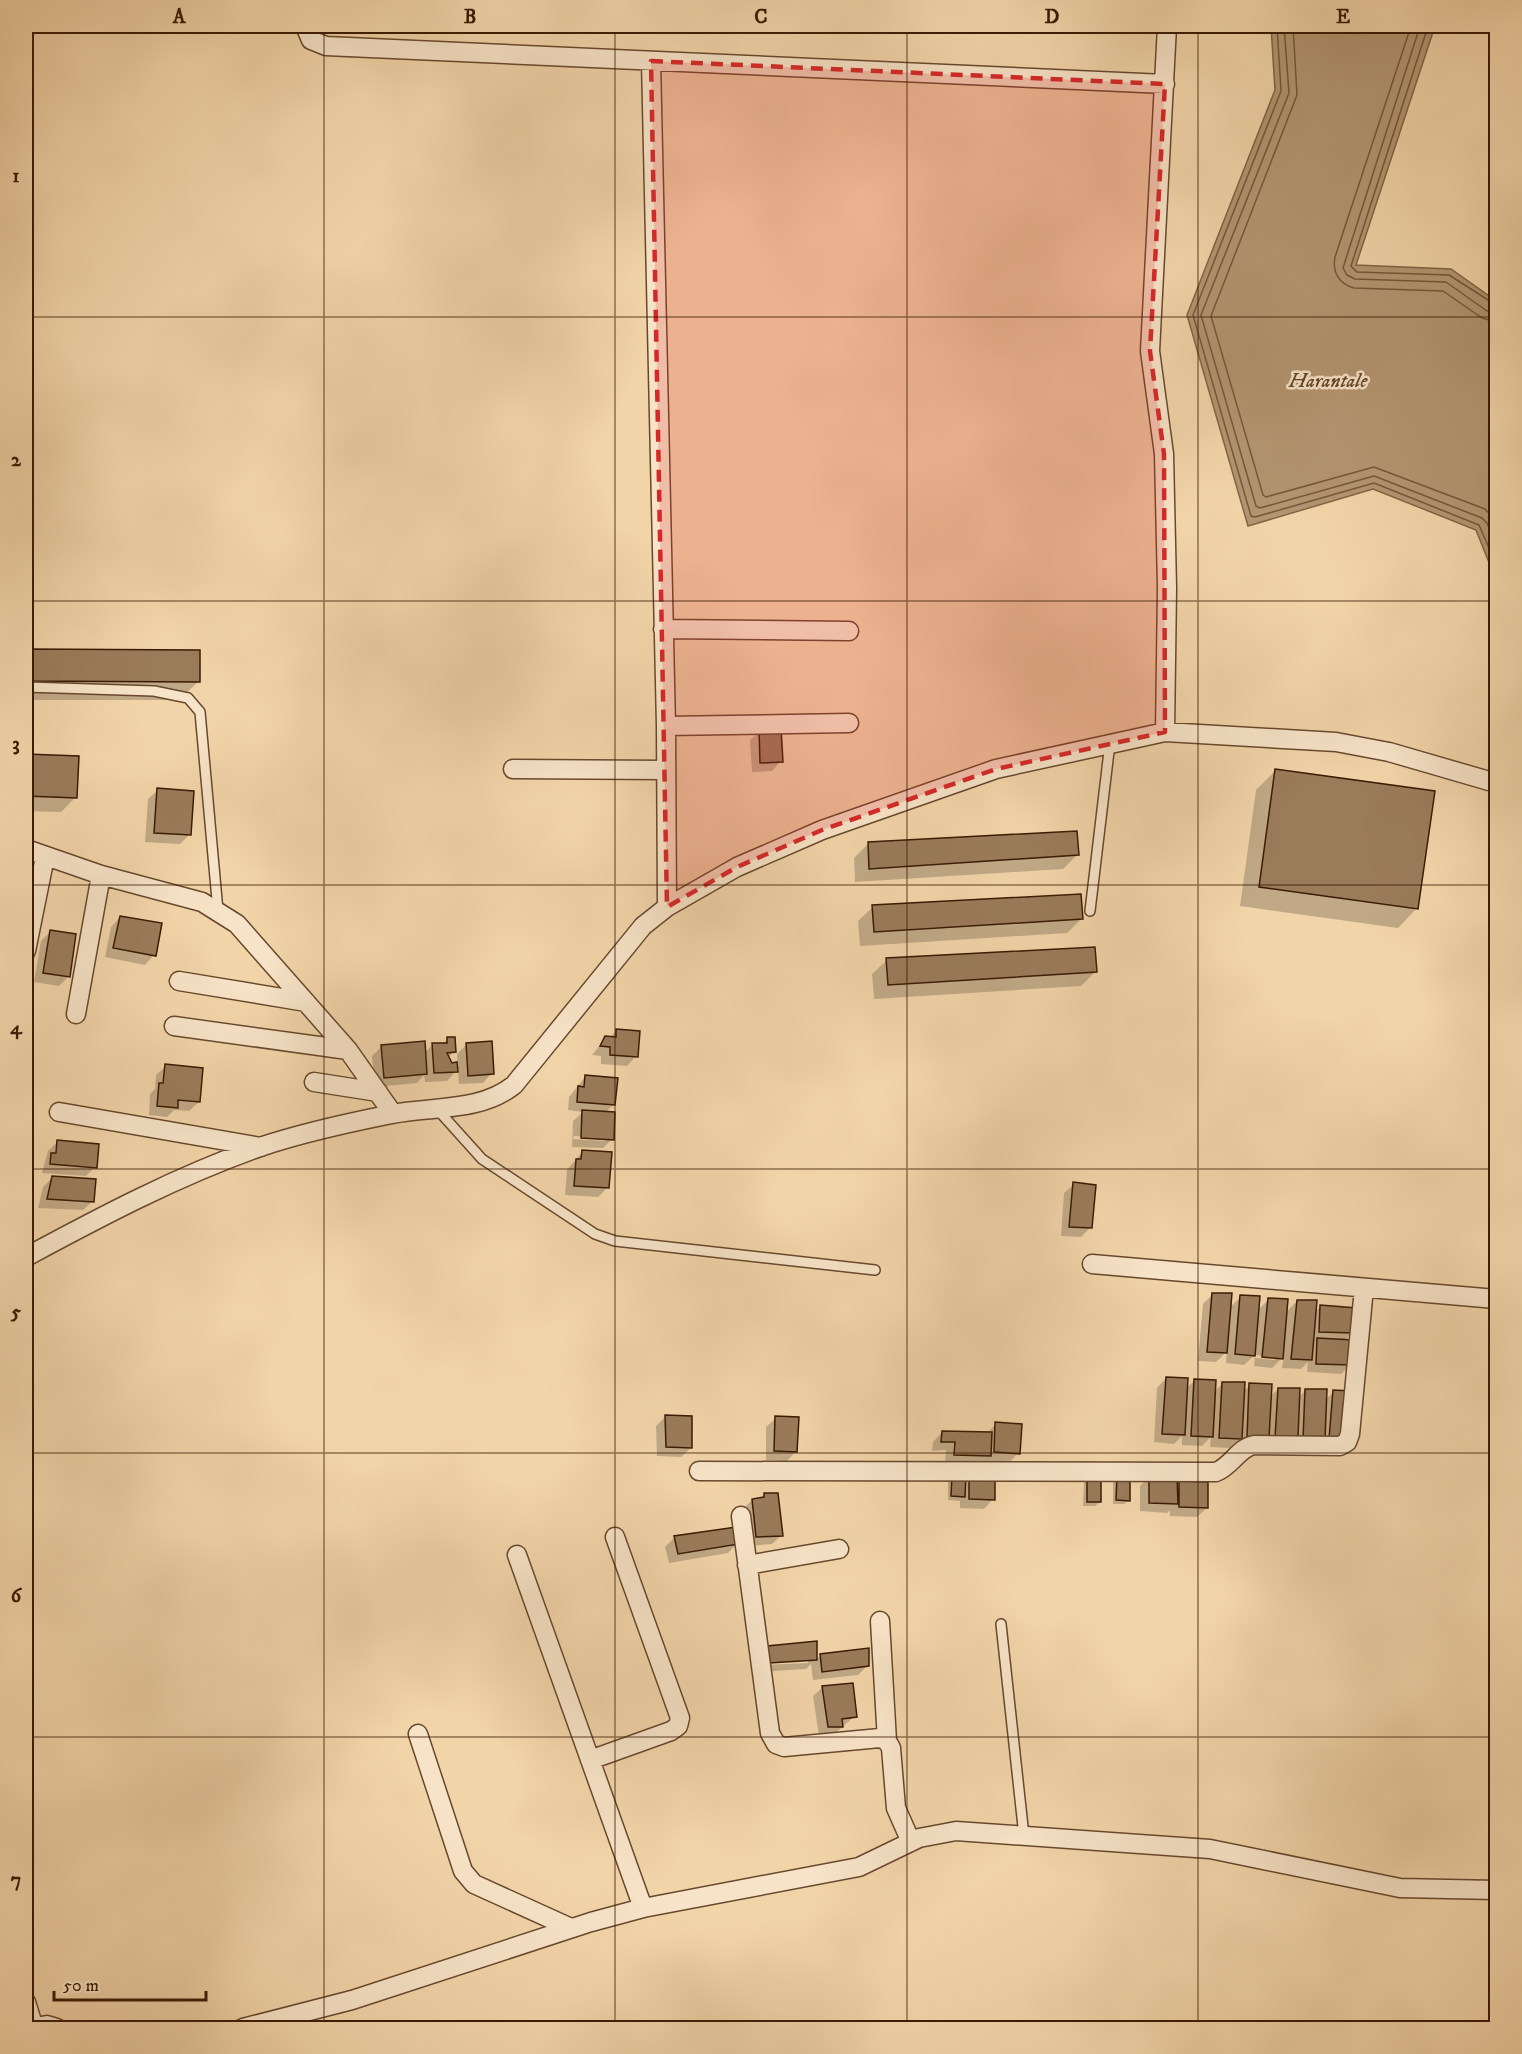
<svg xmlns="http://www.w3.org/2000/svg" width="1522" height="2054" font-family="'IM FELL DW Pica',serif">
	<style>
		.water { fill: #b39571; stroke: #836445; stroke-width: 1.5 }
		.shadow { fill: #0003; fill-rule: evenodd }
		.lines { fill: none; stroke-linecap: round; stroke-linejoin: round }
		.shore { stroke: #76583a; stroke-width: 1.5 }
		.building { fill: #9a7b5a; stroke: #3a1a04; stroke-width: 1.5 }
		.service-casing { stroke: #68482d; stroke-width: 12 }
		.minor-casing { stroke: #68482d; stroke-width: 21 }
		.service { stroke: #f7e3c7; stroke-width: 9 }
		.minor { stroke: #f7e3c7; stroke-width: 18 }
		.marked { fill: #d62828; fill-opacity: 0.2; stroke: #d62828; stroke-width: 4.5; stroke-dasharray: 12 8; stroke-linejoin: round }
		.grid { fill: none; stroke: #3a1a04; stroke-width: 1.5; stroke-opacity: 0.55 }
		.labels { text-anchor: middle; stroke-width: 5; stroke-linejoin: round; paint-order: stroke }
		.water-label { font-size: 20px; font-style: italic; fill: #64452a; stroke: #f7e3c7 }
		.neatline { fill: none; stroke: #3a1a04; stroke-width: 2 }
		.grid-label { font-size: 20px; text-anchor: middle; font-weight: bold; fill: #3a1a04 }
	</style>
	<rect width="100%" height="100%" fill="#f2d4a9"/>
	<filter id="stains"><feTurbulence type="fractalNoise" baseFrequency=".00333" numOctaves="4"/><feColorMatrix values="0 0 0 0 .2 0 0 0 0 .09 0 0 0 0 .02 0 0 0 .5 -.17"/></filter>
	<radialGradient id="worn" r=".72"><stop offset=".6" stop-color="#630" stop-opacity="0"/><stop offset="1" stop-color="#630" stop-opacity=".3"/></radialGradient>
	<path class="water" d="M 1271,26 L 1435,26 L 1356,265 L 1451,269 L 1496,301 L 1496,580 L 1476,530 L 1373,489 L 1248,526 L 1187,315 L 1275,90 Z"/>
	<path class="shadow" d="M 26,651 L 199,652 L 199,681 L 179,700 L 26,700 Z
		M 760,731 L 781,761 L 772,771 L 752,772 L 750,740 Z
		M 26,755 L 77,757 L 76,797 L 61,812 L 26,811 Z
		M 1275,771 L 1417,908 L 1398,928 L 1240,906 L 1256,790 Z
		M 158,790 L 189,835 L 180,844 L 145,842 L 148,799 Z
		M 868,844 L 1077,855 L 1063,869 L 855,882 L 854,858 Z
		M 873,907 L 1082,918 L 1067,933 L 860,946 L 858,921 Z
		M 120,917 L 154,955 L 145,965 L 105,957 L 111,927 Z
		M 50,932 L 68,977 L 59,986 L 34,982 L 41,941 Z
		M 887,960 L 1096,971 L 1081,986 L 874,999 L 872,974 Z
		M 617,1030 L 636,1056 L 627,1066 L 601,1064 L 601,1056 L 592,1055 L 606,1038 L 609,1038 Z
		M 448,1039 L 454,1051 L 448,1058 L 451,1064 L 458,1064 L 457,1054 L 467,1044 L 492,1073 L 483,1083 L 459,1084 L 458,1069 L 447,1081 L 425,1082 L 424,1075 L 417,1083 L 375,1087 L 372,1056 L 381,1047 L 424,1053 L 433,1045 L 442,1044 Z
		M 166,1066 L 199,1102 L 189,1111 L 174,1110 L 167,1117 L 149,1115 L 150,1094 L 155,1089 L 156,1075 Z
		M 585,1077 L 614,1104 L 605,1113 L 612,1139 L 603,1148 L 572,1147 L 573,1121 L 583,1112 L 568,1110 L 569,1097 ZM 574,1136 L 605,1138 L 605,1141 L 573,1139 Z
		M 26,1082 L 31,1083 L 26,1125 Z
		M 57,1142 L 95,1167 L 86,1176 L 42,1173 L 48,1151 Z
		M 583,1151 L 607,1188 L 598,1197 L 565,1195 L 567,1170 Z
		M 52,1178 L 93,1201 L 83,1210 L 38,1208 L 43,1187 Z
		M 1074,1184 L 1090,1228 L 1081,1237 L 1061,1236 L 1064,1193 Z
		M 1213,1294 L 1229,1308 L 1241,1297 L 1257,1311 L 1268,1300 L 1285,1313 L 1297,1301 L 1314,1313 L 1320,1307 L 1352,1333 L 1344,1341 L 1350,1365 L 1341,1374 L 1307,1372 L 1308,1362 L 1301,1369 L 1282,1368 L 1284,1356 L 1272,1368 L 1254,1366 L 1255,1355 L 1244,1365 L 1226,1363 L 1227,1351 L 1216,1362 L 1198,1361 L 1203,1304 ZM 1255,1355 L 1275,1357 L 1275,1360 L 1255,1358 Z
		M 1166,1378 L 1186,1389 L 1194,1381 L 1214,1392 L 1223,1383 L 1243,1392 L 1250,1385 L 1269,1398 L 1278,1389 L 1298,1398 L 1306,1390 L 1325,1400 L 1334,1392 L 1342,1438 L 1238,1446 L 1239,1441 L 1231,1448 L 1210,1447 L 1211,1437 L 1202,1446 L 1182,1445 L 1182,1436 L 1174,1444 L 1154,1442 L 1157,1388 Z
		M 665,1417 L 691,1448 L 681,1457 L 657,1456 L 656,1426 Z
		M 776,1418 L 796,1451 L 787,1461 L 766,1460 L 766,1427 Z
		M 996,1424 L 1018,1453 L 1009,1463 L 984,1461 L 980,1465 L 945,1464 L 946,1450 L 932,1451 L 933,1442 L 942,1432 L 987,1433 Z
		M 969,1476 L 993,1499 L 984,1509 L 960,1508 L 960,1501 L 948,1500 L 948,1480 Z
		M 1118,1476 L 1129,1500 L 1124,1504 L 1113,1504 L 1113,1481 Z
		M 1100,1477 L 1100,1502 L 1095,1506 L 1083,1506 L 1084,1481 Z
		M 1149,1477 L 1176,1486 L 1179,1483 L 1207,1508 L 1197,1517 L 1170,1516 L 1170,1510 L 1167,1513 L 1140,1511 L 1140,1486 Z
		M 765,1494 L 782,1535 L 772,1544 L 747,1546 L 743,1509 L 752,1500 L 760,1499 Z
		M 675,1537 L 737,1544 L 728,1553 L 669,1563 L 665,1547 Z
		M 815,1643 L 816,1660 L 821,1655 L 868,1665 L 858,1675 L 813,1680 L 811,1664 L 806,1669 L 760,1672 L 759,1657 ZM 808,1659 L 808,1663 L 762,1665 L 761,1662 Z
		M 823,1687 L 855,1716 L 832,1736 L 819,1736 L 813,1696 Z"/>
	<g class="lines">
		<path class="shore" d="M 1277,26 L 1281,91 L 1193,315 L 1251,516 L 1255,517 L 1374,483 L 1479,525 L 1496,564
			M 1284,26 L 1289,93 L 1201,315 L 1256,506 L 1260,508 L 1374,476 L 1482,518 L 1487,523 L 1496,544
			M 1293,26 L 1297,95 L 1211,316 L 1263,495 L 1266,497 L 1374,467 L 1485,509 L 1496,521
			M 1411,26 L 1335,257 C 1332,272 1339,284 1354,288 L 1443,291 L 1482,318 L 1496,322
			M 1420,26 L 1343,268 L 1347,275 L 1355,279 L 1446,282 L 1487,311 L 1496,313
			M 1428,26 L 1351,266 L 1357,272 L 1449,275 L 1496,305"/>
	</g>
	<path class="building" d="M 26,649 L 200,650 L 200,682 L 26,681 Z
		M 781,728 L 783,762 L 760,763 L 759,729 Z
		M 26,754 L 79,756 L 77,798 L 26,796 Z
		M 1275,769 L 1435,791 L 1418,909 L 1259,887 Z
		M 157,788 L 194,791 L 191,835 L 154,833 Z
		M 1077,831 L 1079,855 L 869,869 L 868,842 Z
		M 1081,894 L 1083,919 L 874,932 L 872,905 Z
		M 120,916 L 162,923 L 156,956 L 113,948 Z
		M 50,930 L 76,934 L 70,977 L 43,973 Z
		M 1095,947 L 1097,972 L 888,985 L 886,958 Z
		M 616,1029 L 640,1031 L 638,1057 L 610,1055 L 610,1047 L 600,1046 L 605,1036 L 616,1037 Z
		M 447,1037 L 455,1037 L 456,1052 L 447,1053 L 452,1063 L 457,1062 L 458,1072 L 434,1073 L 432,1043 L 447,1043 Z
		M 425,1041 L 427,1074 L 384,1078 L 381,1045 Z
		M 492,1041 L 494,1074 L 468,1076 L 466,1043 Z
		M 165,1064 L 203,1068 L 200,1102 L 178,1100 L 178,1108 L 157,1106 L 159,1083 L 163,1083 Z
		M 585,1075 L 618,1078 L 615,1105 L 577,1102 L 578,1086 L 584,1087 Z
		M 26,1081 L 33,1082 L 29,1124 L 26,1124 Z
		M 582,1110 L 615,1112 L 614,1140 L 581,1138 Z
		M 57,1140 L 99,1144 L 97,1168 L 50,1164 L 51,1153 L 56,1153 Z
		M 582,1150 L 612,1152 L 609,1188 L 574,1186 L 576,1159 L 581,1159 Z
		M 52,1176 L 96,1179 L 94,1202 L 47,1199 Z
		M 1073,1182 L 1096,1185 L 1092,1228 L 1069,1227 Z
		M 1212,1293 L 1232,1293 L 1227,1353 L 1207,1352 Z
		M 1240,1295 L 1260,1296 L 1255,1356 L 1235,1354 Z
		M 1268,1298 L 1288,1299 L 1283,1359 L 1262,1357 Z
		M 1297,1300 L 1317,1300 L 1312,1360 L 1291,1359 Z
		M 1320,1305 L 1357,1308 L 1354,1333 L 1319,1332 Z
		M 1317,1338 L 1354,1340 L 1352,1365 L 1316,1364 Z
		M 1166,1377 L 1188,1378 L 1185,1435 L 1162,1434 Z
		M 1194,1379 L 1216,1380 L 1213,1437 L 1191,1436 Z
		M 1222,1382 L 1245,1382 L 1242,1439 L 1219,1438 Z
		M 1249,1383 L 1272,1384 L 1269,1438 L 1247,1437 Z
		M 1278,1388 L 1300,1388 L 1298,1438 L 1275,1438 Z
		M 1305,1389 L 1327,1389 L 1325,1439 L 1303,1439 Z
		M 1333,1390 L 1351,1391 L 1343,1439 L 1329,1439 Z
		M 665,1415 L 692,1416 L 692,1448 L 666,1447 Z
		M 775,1416 L 799,1417 L 797,1452 L 774,1451 Z
		M 995,1422 L 1022,1424 L 1020,1454 L 994,1452 Z
		M 942,1431 L 992,1432 L 991,1456 L 954,1455 L 955,1442 L 941,1442 Z
		M 952,1474 L 966,1474 L 965,1497 L 951,1496 Z
		M 969,1474 L 995,1475 L 995,1500 L 969,1499 Z
		M 1087,1475 L 1101,1475 L 1101,1502 L 1087,1502 Z
		M 1117,1475 L 1130,1475 L 1130,1501 L 1116,1500 Z
		M 1149,1475 L 1177,1477 L 1178,1504 L 1149,1503 Z
		M 1179,1481 L 1208,1482 L 1208,1508 L 1179,1507 Z
		M 764,1493 L 778,1493 L 783,1536 L 756,1537 L 752,1499 L 764,1497 Z
		M 736,1527 L 739,1544 L 678,1554 L 674,1536 Z
		M 817,1641 L 817,1660 L 769,1663 L 767,1646 Z
		M 869,1648 L 869,1666 L 822,1672 L 820,1654 Z
		M 853,1683 L 857,1717 L 842,1719 L 843,1727 L 828,1727 L 822,1686 Z"/>
	<g class="lines">
		<g class="service-casing">
			<path id="service" d="M 26,687 L 154,691 L 188,698 L 200,712 L 218,911
				M 1090,911 L 1110,743
				M 437,1109 L 482,1159 L 595,1234 L 615,1241 L 875,1270
				M 1001,1624 L 1024,1836"/>
		</g>
		<g class="minor-casing">
			<path id="minor" d="M 305,26 L 311,40 L 326,46 L 1165,84
				M 651,61 L 666,726 L 667,907
				M 663,629 L 849,631
				M 666,726 L 849,723
				M 1165,732 L 1167,588 L 1164,454 L 1150,351 L 1167,26
				M 513,769 L 665,770
				M 26,849 L 101,875 L 202,902 L 237,924 L 348,1050 L 393,1114
				M 26,951 L 45,857
				M 179,981 L 306,1002
				M 76,1014 L 101,875
				M 174,1026 L 348,1050
				M 314,1082 L 378,1092
				M 59,1112 L 261,1147
				M 26,1257 C 102,1216 178,1176 260,1147 C 298,1134 352,1122 392,1114 C 434,1106 480,1112 514,1085 L 643,926 L 667,907 L 737,867 L 822,830 L 996,769 L 1165,732 L 1336,742 L 1389,752 L 1496,783
				M 1092,1264 L 1496,1299
				M 699,1471 L 1216,1472 C 1232,1466 1238,1448 1254,1445 L 1340,1446 L 1347,1442 L 1350,1434 L 1364,1288
				M 741,1516 L 770,1733 L 776,1744 L 784,1747 L 880,1738 L 887,1741 L 891,1748 L 896,1808 L 911,1842
				M 517,1555 L 643,1908
				M 747,1565 L 839,1549
				M 880,1621 L 887,1741
				M 418,1734 L 463,1871 L 474,1884 L 571,1928
				M 590,1760 L 671,1731 L 678,1726 L 680,1718 L 615,1537
				M 26,2002 L 34,2028
				M 32,2028 L 47,2025 L 57,2028
				M 243,2028 L 352,2000 L 591,1922 L 643,1908 L 859,1867 L 919,1838 L 956,1831 L 1210,1849 L 1400,1888 L 1496,1890"/>
		</g>
		<use href="#service" class="service"/>
		<use href="#minor" class="minor"/>
	</g>
	<path class="marked" d="M 651,61 L 1165,84 L 1150,351 L 1164,454 L 1165,732 L 996,769 L 822,830 L 737,867 L 667,907 Z"/>
	<path class="grid" d="M 324,26 L 324,2028M 615,26 L 615,2028M 907,26 L 907,2028M 1198,26 L 1198,2028M 26,317 L 1496,317M 26,601 L 1496,601M 26,885 L 1496,885M 26,1169 L 1496,1169M 26,1453 L 1496,1453M 26,1737 L 1496,1737"/>
	<g class="labels">
		<g class="water-label">
			<text x="1328" y="387">Harantale</text>
		</g>
	</g>
	<rect width="1522" height="2054" fill="none" stroke="#f2d4a9" stroke-width="66"/>
	<path d="M54 1991v9h152v-9" fill="none" stroke="#3a1a04" stroke-width="3"/>
	<text x="63" y="1991" font-size="18" fill="#3a1a04" stroke="#f7e3c7" stroke-width="4.5" paint-order="stroke">50 m</text>
	<rect x="33" y="33" width="1456" height="1988" class="neatline"/>
	<g class="grid-label">
		<text x="179" y="23">A</text>
		<text x="470" y="23">B</text>
		<text x="761" y="23">C</text>
		<text x="1052" y="23">D</text>
		<text x="1343" y="23">E</text>
		<text x="16" y="182">1</text>
		<text x="16" y="466">2</text>
		<text x="16" y="750">3</text>
		<text x="16" y="1034">4</text>
		<text x="16" y="1318">5</text>
		<text x="16" y="1602">6</text>
		<text x="16" y="1886">7</text>
	</g>
	<rect width="100%" height="100%" filter="url(#stains)"/>
	<rect width="100%" height="100%" fill="url(#worn)"/>
</svg>
